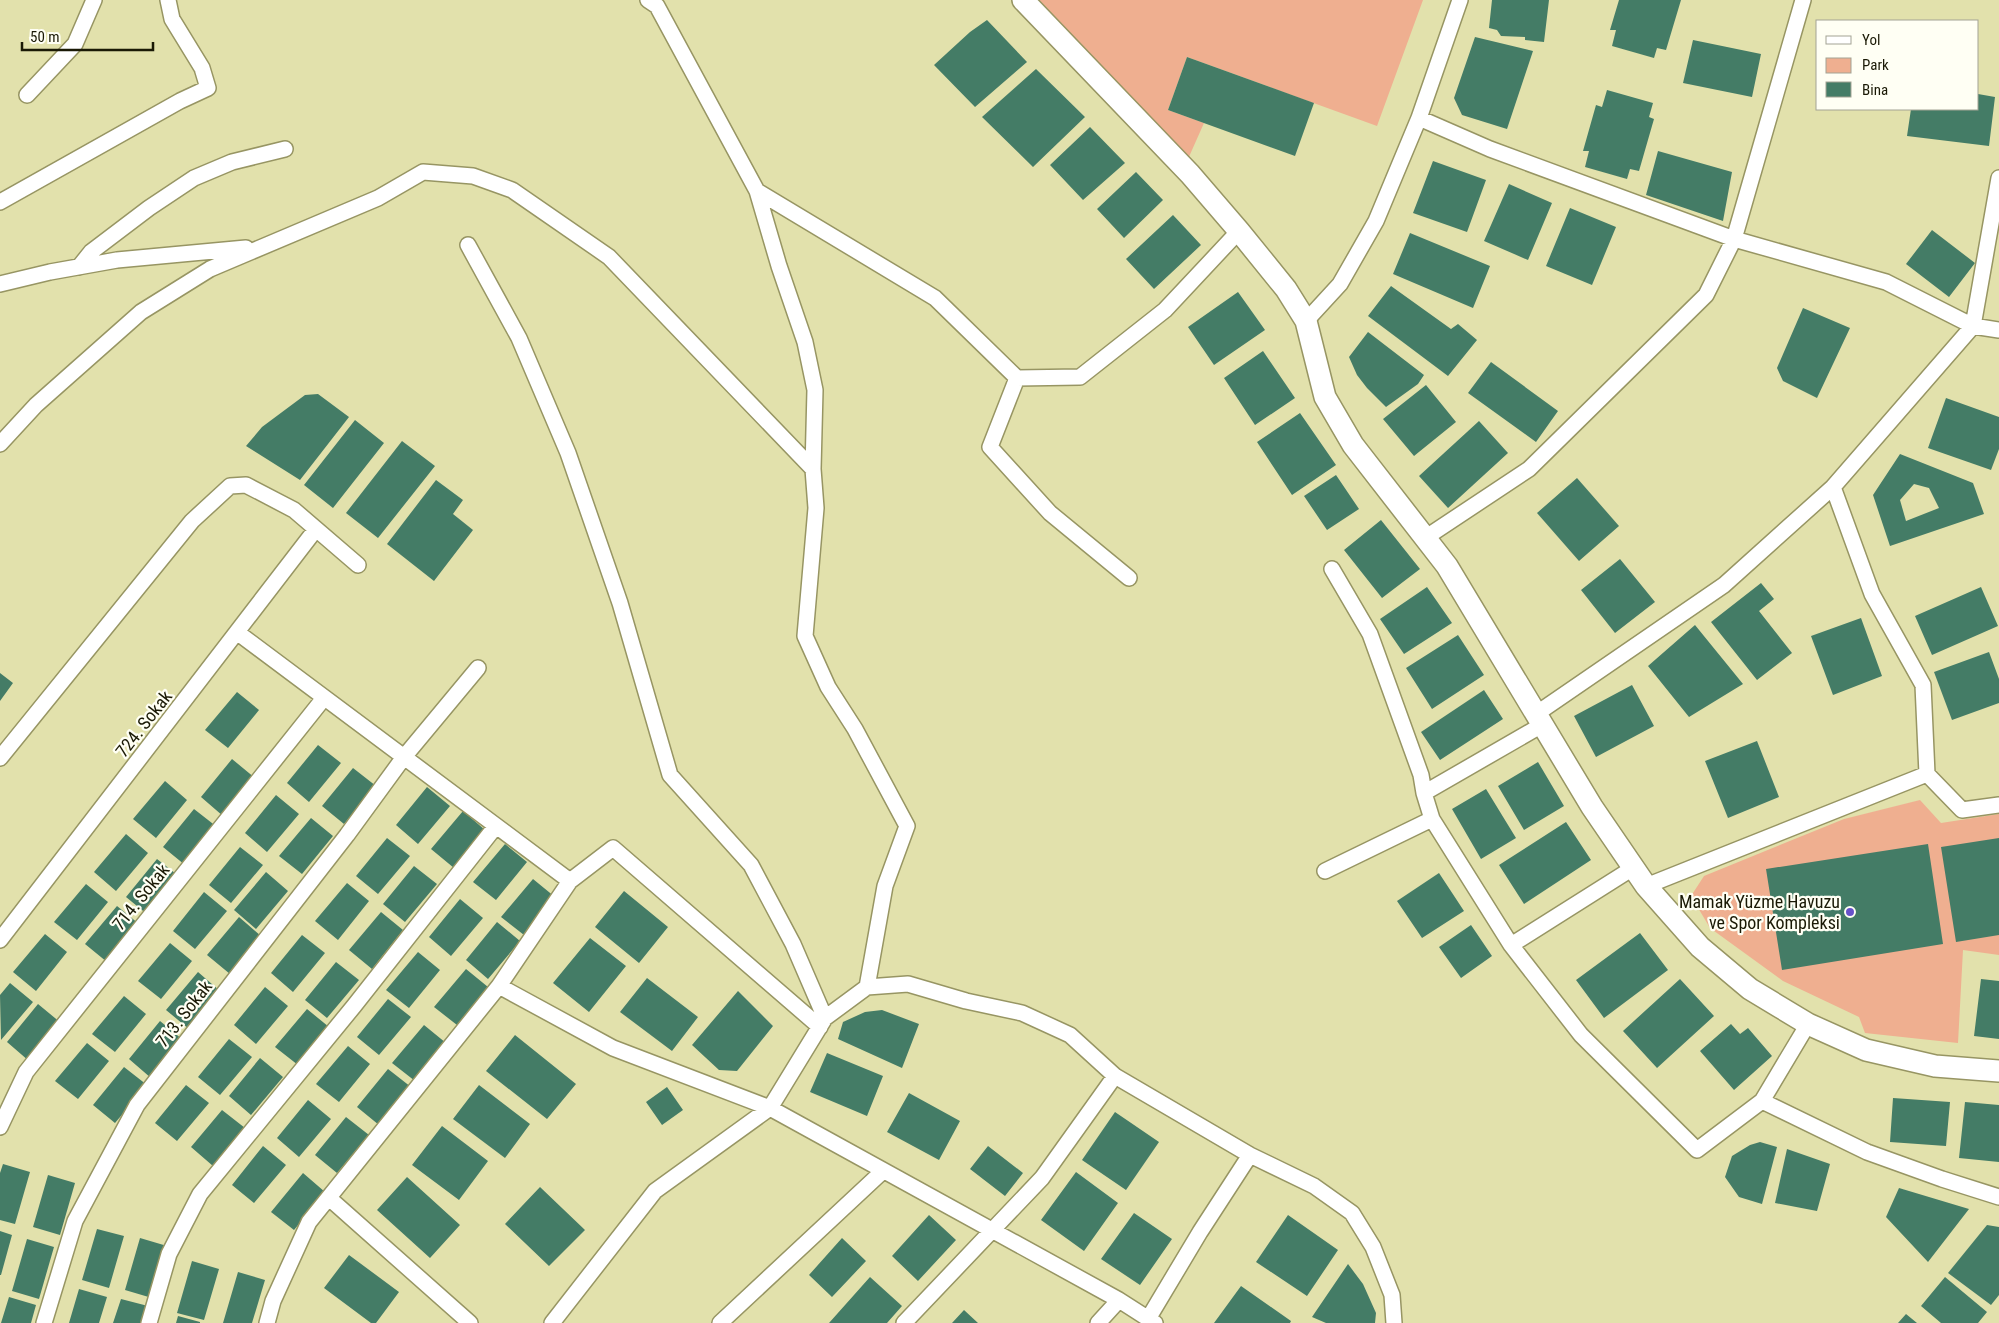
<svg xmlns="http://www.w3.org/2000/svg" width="1999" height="1323" font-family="'Roboto Condensed',sans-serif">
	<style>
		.green { fill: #efaf90 }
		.building { fill: #447c66; fill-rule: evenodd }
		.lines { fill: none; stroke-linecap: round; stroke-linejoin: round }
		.minor-casing { stroke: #979563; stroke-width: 18 }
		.secondary-casing { stroke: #979563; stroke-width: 24 }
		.minor { stroke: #fff; stroke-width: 15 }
		.secondary { stroke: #fff; stroke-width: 21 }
		.poi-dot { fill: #6851ca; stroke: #fffff4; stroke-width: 2 }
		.labels { text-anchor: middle; stroke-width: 4.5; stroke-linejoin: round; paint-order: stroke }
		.street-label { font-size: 18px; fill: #1a1905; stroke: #fffff4 }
		.poi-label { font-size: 18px; fill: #1a1905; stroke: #fffff4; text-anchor: end }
	</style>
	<rect width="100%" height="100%" fill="#e2e1ac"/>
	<path class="green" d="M 1023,0 L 1423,0 L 1377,126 L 1187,57 L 1168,110 L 1204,123 L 1184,168 Z
		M 1920,800 L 1941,823 L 1999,814 L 1999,955 L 1963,950 L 1958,1043 L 1865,1033 L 1859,1017 L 1783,981 L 1710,928 L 1691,896 L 1704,876 L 1844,819 Z"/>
	<path class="building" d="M 1492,0 L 1549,0 L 1544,42 L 1525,40 L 1525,37 L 1501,36 L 1497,30 L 1489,28 Z
		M 1619,0 L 1681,0 L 1666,50 L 1657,48 L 1654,58 L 1612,46 L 1616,30 L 1610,30 Z
		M 987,20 L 1027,62 L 975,107 L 934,65 L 970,32 Z
		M 1475,37 L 1533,51 L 1507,129 L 1462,115 L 1454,98 Z
		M 1693,40 L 1761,54 L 1752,97 L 1683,83 Z
		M 1187,57 L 1314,103 L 1295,156 L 1168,110 Z
		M 1036,69 L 1085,117 L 1033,167 L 982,117 Z
		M 1607,90 L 1653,103 L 1649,117 L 1654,119 L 1639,171 L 1630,169 L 1627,179 L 1585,167 L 1589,151 L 1583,151 L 1596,105 L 1602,107 Z
		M 1978,94 L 1995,97 L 1989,146 L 1907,136 L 1911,109 L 1978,109 Z
		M 1090,127 L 1125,163 L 1083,200 L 1050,165 Z
		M 1658,151 L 1732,172 L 1723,221 L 1646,195 Z
		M 1433,161 L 1486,180 L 1467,232 L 1413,213 Z
		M 1136,172 L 1163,200 L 1124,238 L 1097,209 Z
		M 1509,184 L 1552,203 L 1528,260 L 1484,241 Z
		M 1570,208 L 1616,227 L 1592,285 L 1546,266 Z
		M 1173,215 L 1201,245 L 1154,289 L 1126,259 Z
		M 1932,230 L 1975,263 L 1949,297 L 1906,264 Z
		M 1410,233 L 1490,266 L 1473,308 L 1393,274 Z
		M 1391,286 L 1451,329 L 1458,324 L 1477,340 L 1448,376 L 1368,316 Z
		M 1238,292 L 1265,330 L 1214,365 L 1188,327 Z
		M 1803,308 L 1850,328 L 1817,398 L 1783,381 L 1777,368 Z
		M 1368,332 L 1424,375 L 1418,384 L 1386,407 L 1367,388 L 1357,375 L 1349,357 Z
		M 1263,351 L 1295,398 L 1255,425 L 1224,378 Z
		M 1491,362 L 1558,411 L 1536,442 L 1468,393 Z
		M 1426,385 L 1456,422 L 1414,456 L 1383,419 Z
		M 318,394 L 349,417 L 300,480 L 246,446 L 262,427 L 305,395 Z
		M 1946,398 L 1999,417 L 1999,449 L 1991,470 L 1928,448 Z
		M 1300,413 L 1336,465 L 1292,495 L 1257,442 Z
		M 355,420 L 384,443 L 333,508 L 304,485 Z
		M 1479,421 L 1508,453 L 1448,508 L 1419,476 Z
		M 402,441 L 435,466 L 378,538 L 346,513 Z
		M 1900,454 L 1973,483 L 1984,514 L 1890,546 L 1873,495 ZM 1914,484 L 1929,488 L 1939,508 L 1906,521 L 1900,500 Z
		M 1336,475 L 1359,509 L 1327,530 L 1304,496 Z
		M 1577,478 L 1619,526 L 1579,561 L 1537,513 Z
		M 436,480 L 463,500 L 453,514 L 473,530 L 434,581 L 387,544 Z
		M 1381,520 L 1420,569 L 1382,598 L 1344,550 Z
		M 1620,559 L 1655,602 L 1615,633 L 1581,590 Z
		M 1761,583 L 1774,599 L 1759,611 L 1792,653 L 1757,680 L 1711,622 Z
		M 1427,587 L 1452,623 L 1404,654 L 1380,619 Z
		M 1981,587 L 1998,626 L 1932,655 L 1915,616 Z
		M 1861,618 L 1882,676 L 1833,695 L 1811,636 Z
		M 1695,625 L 1743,684 L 1689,717 L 1648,666 Z
		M 1458,635 L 1484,675 L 1432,709 L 1406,668 Z
		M 1989,652 L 1999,679 L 1999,703 L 1952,720 L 1934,672 Z
		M 0,673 L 13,683 L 0,701 Z
		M 1632,685 L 1654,726 L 1596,757 L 1574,716 Z
		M 1484,690 L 1503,719 L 1440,760 L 1421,732 Z
		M 237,692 L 259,710 L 228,748 L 205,730 Z
		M 1757,741 L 1779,797 L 1728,818 L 1705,761 Z
		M 318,745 L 341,763 L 309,802 L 287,783 Z
		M 232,759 L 255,778 L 223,816 L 201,797 Z
		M 1538,762 L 1564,806 L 1524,830 L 1498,786 Z
		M 353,768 L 376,786 L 344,824 L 322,806 Z
		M 165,781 L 187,800 L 156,838 L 133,819 Z
		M 427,787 L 450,806 L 418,844 L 396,825 Z
		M 1486,789 L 1516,838 L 1481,859 L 1452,809 Z
		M 276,795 L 299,814 L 267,852 L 245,833 Z
		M 194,809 L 217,827 L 185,865 L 163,847 Z
		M 463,811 L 485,830 L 454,868 L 431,849 Z
		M 311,818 L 333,836 L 302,874 L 279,856 Z
		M 1566,822 L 1591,860 L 1524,904 L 1499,865 Z
		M 126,834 L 148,853 L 116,891 L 94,872 Z
		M 387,838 L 410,856 L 378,894 L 356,876 Z
		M 1999,838 L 1999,935 L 1956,942 L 1941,847 Z
		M 505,844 L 527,862 L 496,900 L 473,882 Z
		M 1928,844 L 1943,944 L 1782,970 L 1766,869 Z
		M 240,847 L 263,865 L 231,903 L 209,885 Z
		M 157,859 L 180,877 L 148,915 L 126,897 Z
		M 414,866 L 437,884 L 405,922 L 383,904 Z
		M 266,872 L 288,891 L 256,929 L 234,910 Z
		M 1439,873 L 1464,911 L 1422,938 L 1397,901 Z
		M 533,879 L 555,897 L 524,935 L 501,917 Z
		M 347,883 L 369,901 L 338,940 L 315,921 Z
		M 86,884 L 108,902 L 77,940 L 54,922 Z
		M 624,891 L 668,927 L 639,963 L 595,927 Z
		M 204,892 L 227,911 L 195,949 L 173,931 Z
		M 460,899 L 483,918 L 451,956 L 429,937 Z
		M 117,906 L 139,924 L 107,962 L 85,944 Z
		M 381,912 L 403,930 L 372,969 L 349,950 Z
		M 239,917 L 261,936 L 230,974 L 207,955 Z
		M 497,922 L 520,941 L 488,979 L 466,960 Z
		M 1471,925 L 1492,956 L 1461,978 L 1439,947 Z
		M 1640,933 L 1668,970 L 1604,1018 L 1576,980 Z
		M 45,934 L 67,952 L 36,991 L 13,972 Z
		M 302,935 L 325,953 L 293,992 L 271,973 Z
		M 590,938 L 626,966 L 589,1012 L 553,983 Z
		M 170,943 L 192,961 L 161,999 L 138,981 Z
		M 418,952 L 440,970 L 409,1008 L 386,990 Z
		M 336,962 L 359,980 L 327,1018 L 305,1000 Z
		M 466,969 L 488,987 L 457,1025 L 434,1007 Z
		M 198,972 L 220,991 L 189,1029 L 166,1010 Z
		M 647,978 L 698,1017 L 672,1051 L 620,1012 Z
		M 1680,979 L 1714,1016 L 1657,1068 L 1623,1031 Z
		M 1981,979 L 1999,981 L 1999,1039 L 1974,1036 Z
		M 10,983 L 33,1002 L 1,1040 L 0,995 Z
		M 265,987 L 288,1006 L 256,1044 L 234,1025 Z
		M 738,991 L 773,1026 L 737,1071 L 719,1070 L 692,1045 Z
		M 124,996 L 146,1014 L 115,1052 L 92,1034 Z
		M 388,999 L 411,1017 L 379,1055 L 357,1037 Z
		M 38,1004 L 61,1023 L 29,1061 L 7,1042 Z
		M 307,1009 L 329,1027 L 298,1065 L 275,1047 Z
		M 882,1010 L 919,1024 L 902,1068 L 838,1039 L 843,1022 L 865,1012 Z
		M 160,1021 L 183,1040 L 151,1078 L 129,1059 Z
		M 1731,1024 L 1740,1034 L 1748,1028 L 1772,1056 L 1734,1090 L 1700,1051 Z
		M 424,1025 L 446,1043 L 415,1081 L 392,1063 Z
		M 515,1035 L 576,1084 L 547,1119 L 486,1071 Z
		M 229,1039 L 252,1057 L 220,1095 L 198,1077 Z
		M 87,1043 L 109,1061 L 78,1099 L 55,1081 Z
		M 348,1046 L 370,1064 L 339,1102 L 316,1084 Z
		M 827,1053 L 883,1076 L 867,1116 L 810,1092 Z
		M 260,1058 L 283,1077 L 251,1115 L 229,1096 Z
		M 124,1067 L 147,1085 L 115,1123 L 93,1105 Z
		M 388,1069 L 411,1087 L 379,1125 L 357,1107 Z
		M 186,1085 L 209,1103 L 177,1141 L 155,1123 Z
		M 479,1085 L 530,1124 L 505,1158 L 453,1119 Z
		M 667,1087 L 683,1110 L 662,1125 L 646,1102 Z
		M 909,1093 L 960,1121 L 939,1160 L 887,1132 Z
		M 1893,1098 L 1950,1102 L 1946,1146 L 1890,1142 Z
		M 308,1100 L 331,1119 L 299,1157 L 277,1138 Z
		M 1965,1102 L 1999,1105 L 1999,1162 L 1959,1158 Z
		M 222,1110 L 245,1128 L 213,1166 L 191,1147 Z
		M 1115,1112 L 1159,1142 L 1126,1190 L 1082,1160 Z
		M 346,1117 L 369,1135 L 337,1173 L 315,1155 Z
		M 442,1126 L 488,1161 L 459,1200 L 412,1165 Z
		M 1760,1142 L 1777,1147 L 1762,1204 L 1739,1197 L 1725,1177 L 1732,1156 L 1750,1145 Z
		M 263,1146 L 286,1165 L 254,1203 L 232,1185 Z
		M 988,1146 L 1023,1173 L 1005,1196 L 970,1169 Z
		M 1787,1149 L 1830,1164 L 1817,1211 L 1775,1203 Z
		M 3,1164 L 30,1172 L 15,1224 L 0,1220 L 0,1173 Z
		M 1076,1172 L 1118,1203 L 1084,1251 L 1041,1220 Z
		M 303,1173 L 325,1192 L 294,1230 L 271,1212 Z
		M 48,1175 L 75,1183 L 60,1235 L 33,1227 Z
		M 407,1177 L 460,1225 L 430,1258 L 377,1210 Z
		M 540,1187 L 585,1230 L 549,1266 L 505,1224 Z
		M 1899,1188 L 1969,1209 L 1928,1262 L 1886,1217 Z
		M 1134,1213 L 1172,1239 L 1140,1285 L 1101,1259 Z
		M 929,1215 L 956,1240 L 918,1281 L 892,1256 Z
		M 1288,1215 L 1338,1250 L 1307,1296 L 1256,1262 Z
		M 1987,1225 L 1999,1227 L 1999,1295 L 1991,1305 L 1948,1273 Z
		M 97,1229 L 124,1236 L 109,1288 L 82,1280 Z
		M 0,1231 L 12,1235 L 1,1275 L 0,1275 Z
		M 140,1238 L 167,1246 L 152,1298 L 125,1290 Z
		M 842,1238 L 866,1261 L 832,1297 L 809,1275 Z
		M 27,1239 L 54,1247 L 39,1299 L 12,1291 Z
		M 349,1255 L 399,1292 L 376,1323 L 371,1323 L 324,1288 Z
		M 192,1261 L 219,1269 L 204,1320 L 177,1313 Z
		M 1348,1264 L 1363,1284 L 1376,1313 L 1375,1323 L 1326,1323 L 1312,1317 Z
		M 238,1272 L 265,1280 L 252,1323 L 223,1323 Z
		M 870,1277 L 902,1306 L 887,1323 L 829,1323 Z
		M 1945,1277 L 1987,1312 L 1978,1323 L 1941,1323 L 1921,1306 Z
		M 1241,1286 L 1291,1321 L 1290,1323 L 1214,1323 Z
		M 79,1289 L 107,1297 L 99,1323 L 69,1323 Z
		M 9,1297 L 36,1305 L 31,1323 L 1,1323 Z
		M 121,1299 L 148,1306 L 143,1323 L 113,1323 Z
		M 964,1310 L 978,1323 L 952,1323 Z
		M 1906,1314 L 1917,1323 L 1898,1323 Z
		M 178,1316 L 200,1322 L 200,1323 L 176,1323 Z"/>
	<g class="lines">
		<g class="minor-casing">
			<path id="minor" d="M 648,0 L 657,6 L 757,191 L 779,266 L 805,342 L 815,390 L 813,469 L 816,508 L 805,636 L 828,687 L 855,729 L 907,826 L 885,886 L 867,987
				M 27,95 L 75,44 L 94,0
				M 1419,118 L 1490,149 L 1734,239 L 1886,282 L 1973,326 L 1999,330
				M 757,191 L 935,298 L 1017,378 L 1080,377 L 1165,310 L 1239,231
				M 0,202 L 180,101 L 208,88 L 202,68 L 172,19 L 168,0
				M 468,245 L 519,338 L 568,453 L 620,603 L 670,775 L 751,865 L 793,944 L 825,1018
				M 79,267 L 91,252 L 149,208 L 194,178 L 232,162 L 285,149
				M 0,284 L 50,272 L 117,260 L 246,248
				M 1306,321 L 1340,284 L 1376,221 L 1419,118 L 1460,0
				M 1017,378 L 990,447 L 1050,513 L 1129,578
				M 0,444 L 36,405 L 141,312 L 210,269 L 378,198 L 423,172 L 473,176 L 512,190 L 609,257 L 813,469
				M 1425,538 L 1529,469 L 1706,295 L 1734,239 L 1803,0
				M 1332,569 L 1370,634 L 1421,775 L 1424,793 L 1432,819 L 1511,945 L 1581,1035 L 1697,1150 L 1762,1101 L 1808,1024
				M 238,633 L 570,881 L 499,986 L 309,1222 L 273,1301 L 267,1323
				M 1536,714 L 1724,585 L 1833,487
				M 0,758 L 192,521 L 230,486 L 246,485 L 294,510 L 358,565
				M 1927,774 L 1923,685 L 1872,594 L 1833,487 L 1973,326 L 1999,178
				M 1424,793 L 1542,725
				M 1325,871 L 1432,819
				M 570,881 L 613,848 L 820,1027
				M 1646,886 L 1927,774 L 1962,810 L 1999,805
				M 0,940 L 316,529
				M 1511,945 L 1633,868
				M 499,986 L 613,1048 L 770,1108 L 1119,1300 L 1155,1323
				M 1762,1101 L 1867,1152 L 1942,1179 L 1999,1197
				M 0,1127 L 26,1072 L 324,698
				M 329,1198 L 470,1323
				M 1148,1319 L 1200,1232 L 1250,1155
				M 44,1323 L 75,1221 L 137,1105 L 347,835 L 404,757 L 478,668
				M 149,1323 L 169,1254 L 200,1194 L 354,1006 L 496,826
				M 552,1323 L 655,1191 L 770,1108 L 825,1018 L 867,987 L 908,984 L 966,1001 L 1022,1013 L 1070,1035 L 1115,1076 L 1250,1155 L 1314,1186 L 1352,1213 L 1373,1247 L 1392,1295 L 1394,1323
				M 720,1323 L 883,1171
				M 904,1323 L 1042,1178 L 1115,1076
				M 1098,1323 L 1119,1300"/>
		</g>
		<g class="secondary-casing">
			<path id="secondary" d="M 1023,0 L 1190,174 L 1239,231 L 1286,289 L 1306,321 L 1325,397 L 1353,445 L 1447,566 L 1592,807 L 1646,886 L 1700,947 L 1750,989 L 1808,1024 L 1866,1050 L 1935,1066 L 1999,1071"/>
		</g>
		<use href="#minor" class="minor"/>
		<use href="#secondary" class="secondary"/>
	</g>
	<circle class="poi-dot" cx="1850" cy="912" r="5"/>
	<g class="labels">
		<g class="street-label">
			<text transform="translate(144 724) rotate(-52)" y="6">724. Sokak</text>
			<text transform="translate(141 897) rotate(-51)" y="6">714. Sokak</text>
			<text transform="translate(184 1014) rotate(-52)" y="6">713. Sokak</text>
		</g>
		<g class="poi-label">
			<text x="1840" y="908">Mamak Yüzme Havuzu<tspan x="1840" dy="21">ve Spor Kompleksi</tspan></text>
		</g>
	</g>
	<rect x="1816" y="20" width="162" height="90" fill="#fffff4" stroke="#a3a394"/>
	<rect x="1826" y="36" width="25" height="8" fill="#ffffff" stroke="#a3a394"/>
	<text x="1862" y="45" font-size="15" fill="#1a1905">Yol</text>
	<rect x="1826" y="58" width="25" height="15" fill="#efaf90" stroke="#a3a394"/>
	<text x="1862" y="70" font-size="15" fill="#1a1905">Park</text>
	<rect x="1826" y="82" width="25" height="15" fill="#447c66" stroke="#a3a394"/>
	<text x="1862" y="95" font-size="15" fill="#1a1905">Bina</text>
	<path d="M22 42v8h131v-8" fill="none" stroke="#1a1905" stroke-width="2.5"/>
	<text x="30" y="42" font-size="15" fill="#1a1905" stroke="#fffff4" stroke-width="4" paint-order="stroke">50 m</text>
</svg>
